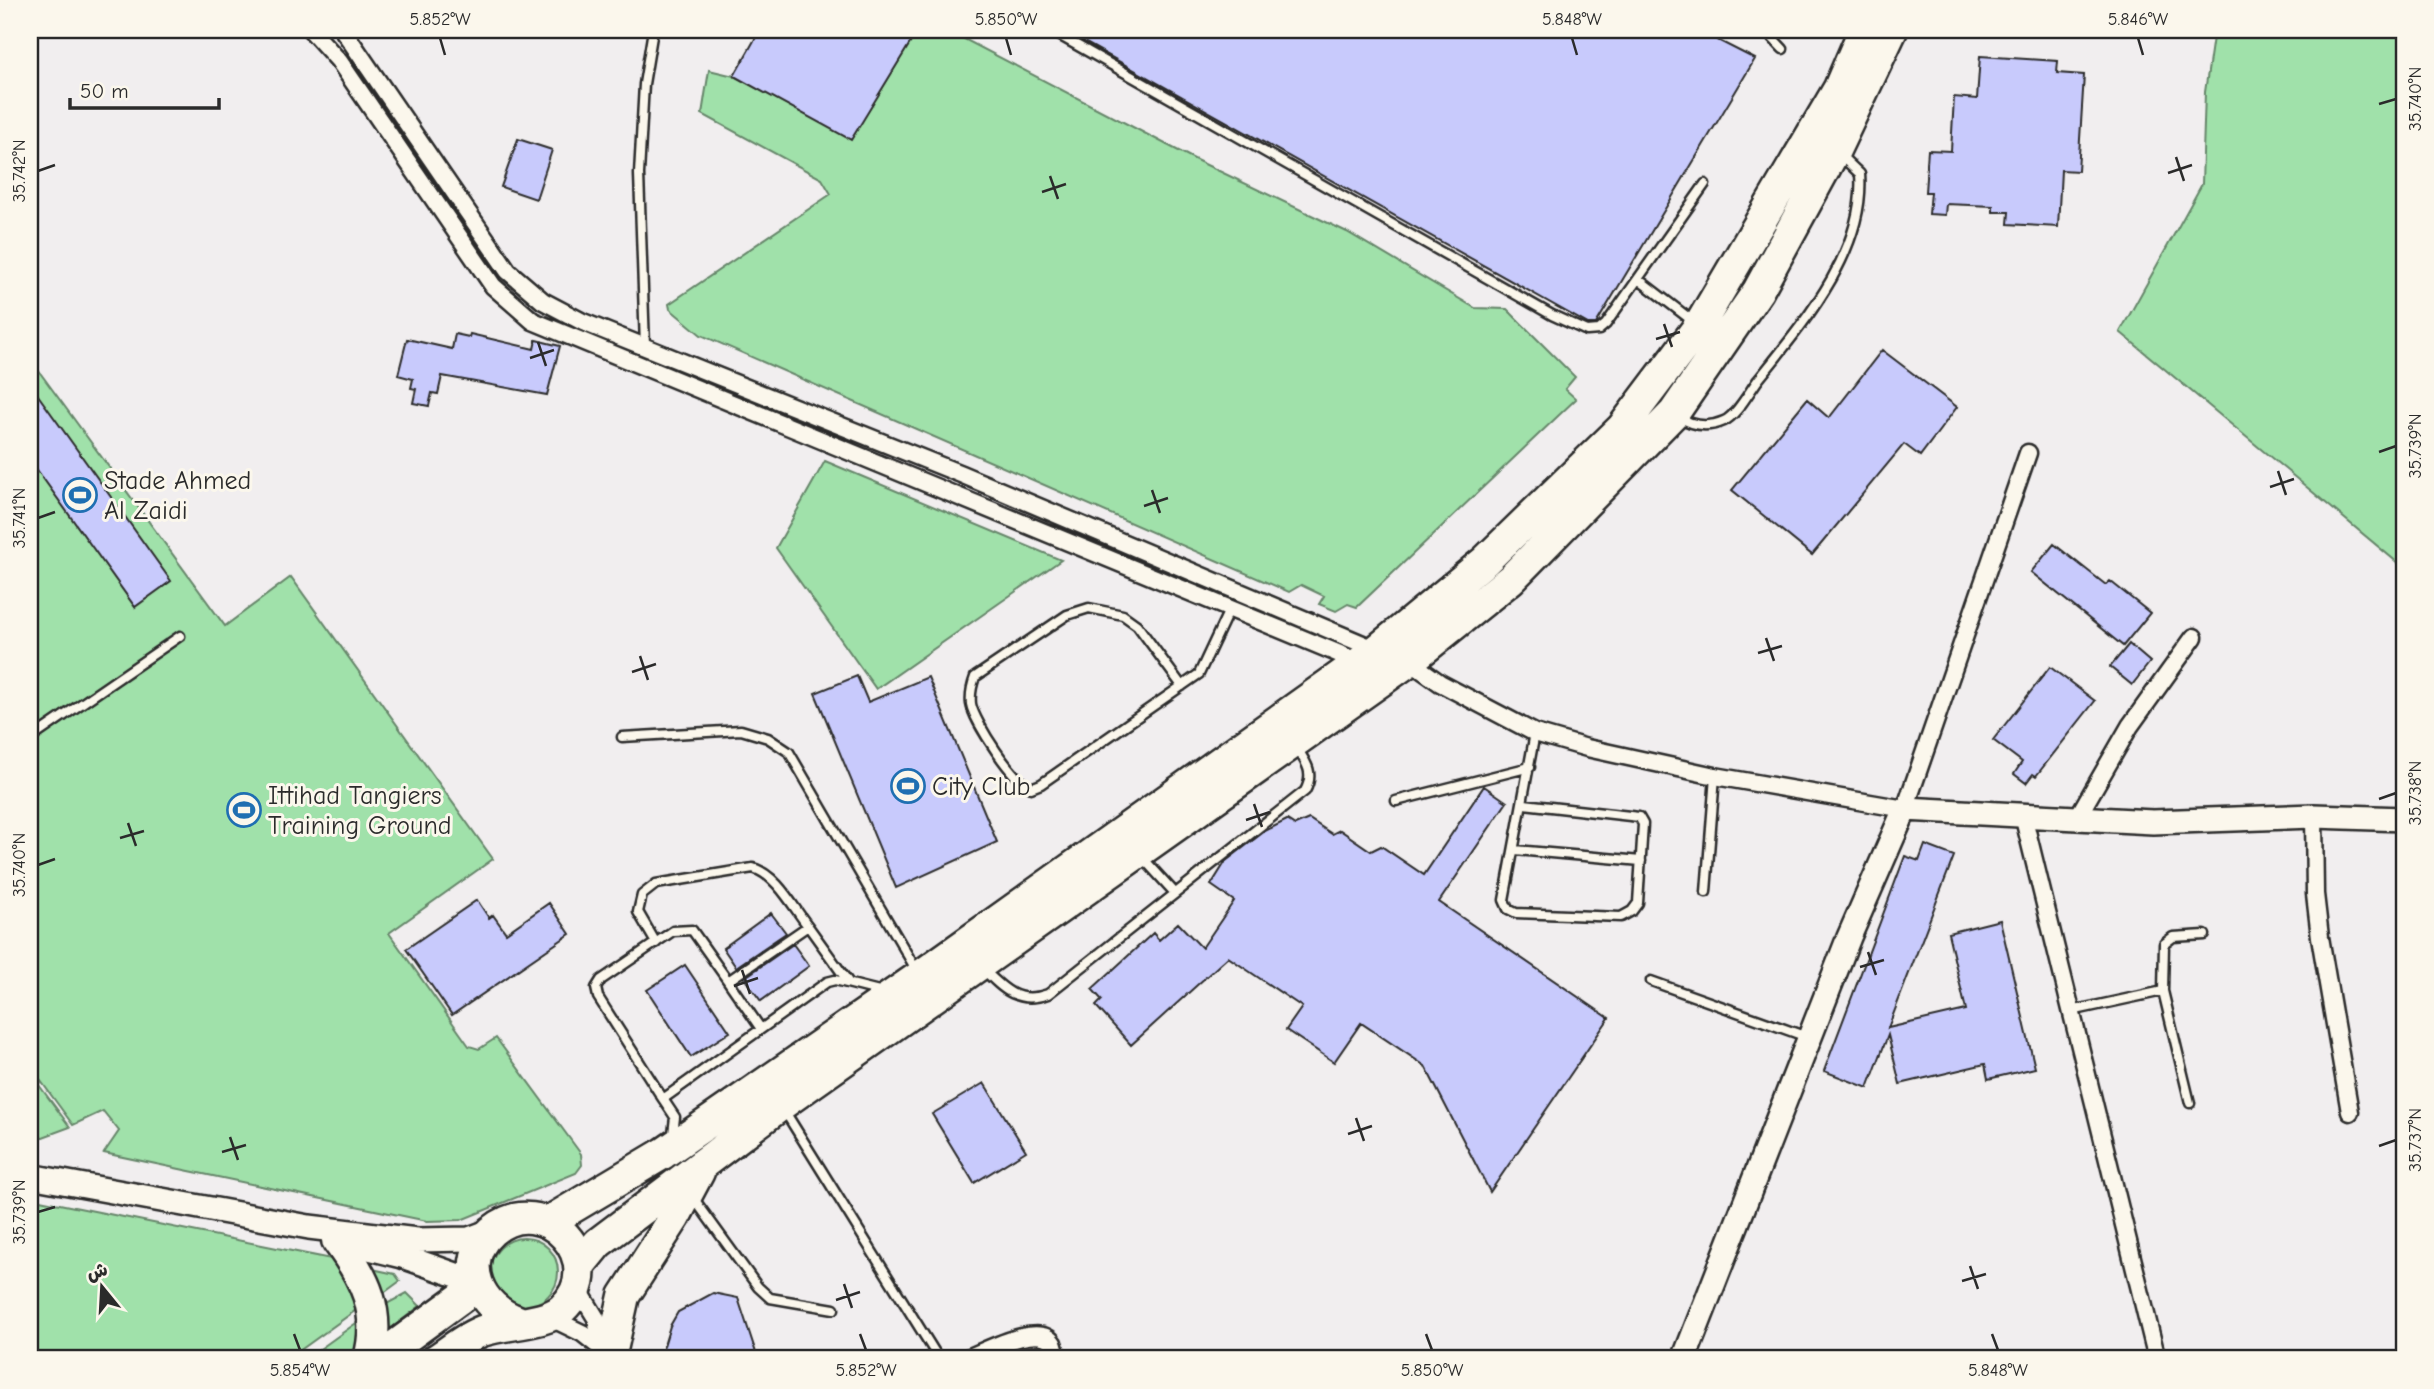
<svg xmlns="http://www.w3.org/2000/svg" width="2434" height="1389" font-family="'Comic Neue','Playpen Sans Arabic',sans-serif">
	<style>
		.green { fill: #a0e1aa; stroke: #66866a; stroke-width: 2 }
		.building { fill: #c8cafc; stroke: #2b2b2b; stroke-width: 2 }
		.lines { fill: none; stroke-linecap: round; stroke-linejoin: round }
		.lane-casing { stroke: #2b2b2b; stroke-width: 13 }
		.street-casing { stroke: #2b2b2b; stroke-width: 21 }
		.secondary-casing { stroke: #2b2b2b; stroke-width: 28 }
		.highway-casing { stroke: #2b2b2b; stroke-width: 35 }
		.lane { stroke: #fbf7ec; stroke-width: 8 }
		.street { stroke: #fbf7ec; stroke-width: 16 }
		.secondary { stroke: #fbf7ec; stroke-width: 23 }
		.highway { stroke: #fbf7ec; stroke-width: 30 }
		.ticks { fill: none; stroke: #2b2b2b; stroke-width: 2.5 }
		.labels { text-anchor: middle; stroke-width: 6; stroke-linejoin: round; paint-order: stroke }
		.poi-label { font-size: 26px; fill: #2b2b2b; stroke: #fbf7ec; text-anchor: start }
		.neatline { fill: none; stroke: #2b2b2b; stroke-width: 2.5 }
		.ticks-label { font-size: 18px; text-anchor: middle; fill: #2b2b2b }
	</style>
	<rect width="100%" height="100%" fill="#f1eeef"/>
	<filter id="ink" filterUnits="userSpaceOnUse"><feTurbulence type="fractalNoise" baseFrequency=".0143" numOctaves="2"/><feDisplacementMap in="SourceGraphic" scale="14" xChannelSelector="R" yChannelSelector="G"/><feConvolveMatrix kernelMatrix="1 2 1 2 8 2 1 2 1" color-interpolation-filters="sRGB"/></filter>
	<g filter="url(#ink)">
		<path class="green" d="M 918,30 L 947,30 L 1196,160 L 1347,232 L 1475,308 L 1507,309 L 1575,377 L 1565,389 L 1576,399 L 1357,607 L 1348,604 L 1336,611 L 1319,604 L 1324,596 L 1301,585 L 1289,592 L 701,335 L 670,309 L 669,304 L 831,194 L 822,179 L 702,114 L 709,70 L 734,76 L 851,139 Z
			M 2214,30 L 2404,30 L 2404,568 L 2120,332 L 2202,184 L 2205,92 Z
			M 30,359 L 225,626 L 291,577 L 493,859 L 389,933 L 469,1046 L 479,1049 L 496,1038 L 581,1154 L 582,1165 L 576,1173 L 461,1220 L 427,1221 L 104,1153 L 119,1131 L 103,1111 L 73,1125 L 30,1066 Z
			M 825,461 L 1061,560 L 876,689 L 776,548 Z
			M 30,1073 L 70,1127 L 43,1137 L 30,1137 Z
			M 30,1198 L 336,1260 L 359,1304 L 356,1310 L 288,1359 L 30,1359 Z
			M490 1272a34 34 0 1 1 68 0a34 34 0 1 1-68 0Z
			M 363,1267 L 395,1274 L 400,1281 L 377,1298 Z
			M 407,1293 L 420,1306 L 380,1337 L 379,1308 Z
			M 359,1321 L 357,1357 L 354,1359 L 306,1359 Z"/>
		<path class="building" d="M 760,30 L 918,30 L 851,140 L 734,76 Z
			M 1063,30 L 1698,30 L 1755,59 L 1596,324 L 1588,324 Z
			M 1980,56 L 2058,61 L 2057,73 L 2084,75 L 2078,171 L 2061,170 L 2058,227 L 2008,224 L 2009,212 L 1993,212 L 1993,206 L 1946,204 L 1945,215 L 1929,214 L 1931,192 L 1925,192 L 1928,150 L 1951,151 L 1954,97 L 1977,99 Z
			M 518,139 L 552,150 L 536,199 L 501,187 Z
			M 455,334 L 469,337 L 470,334 L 534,349 L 536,340 L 560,346 L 547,395 L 442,376 L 438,394 L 432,393 L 429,406 L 413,403 L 416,389 L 411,388 L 413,379 L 398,375 L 407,339 L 452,349 Z
			M 1882,350 L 1957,407 L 1920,456 L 1904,444 L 1812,555 L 1732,490 L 1807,399 L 1829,418 Z
			M 30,384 L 171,581 L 135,607 L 30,460 Z
			M 2054,544 L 2106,585 L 2110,581 L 2150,613 L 2123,646 L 2031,572 Z
			M 2129,644 L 2150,662 L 2132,685 L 2110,667 Z
			M 2050,667 L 2095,701 L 2036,776 L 2033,774 L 2026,783 L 2014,774 L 2022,762 L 1993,740 Z
			M 857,676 L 868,702 L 928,677 L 997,842 L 896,888 L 815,693 Z
			M 1484,786 L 1507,802 L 1439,902 L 1609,1018 L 1490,1192 L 1425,1066 L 1361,1023 L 1334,1062 L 1286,1030 L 1302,1007 L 1228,957 L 1131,1045 L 1096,1006 L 1102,1000 L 1092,989 L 1153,933 L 1159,940 L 1178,923 L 1202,948 L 1234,901 L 1211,885 L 1226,861 L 1265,831 L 1287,820 L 1295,825 L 1309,819 L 1332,834 L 1340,830 L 1371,851 L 1381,846 L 1424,875 Z
			M 1925,845 L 1954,856 L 1888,1028 L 1966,1010 L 1948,933 L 2000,920 L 2035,1068 L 1988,1079 L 1985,1064 L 1900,1084 L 1888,1035 L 1868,1088 L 1824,1071 L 1905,856 L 1919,861 Z
			M 477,900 L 489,918 L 493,915 L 506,933 L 549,903 L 570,934 L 452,1015 L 406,949 Z
			M 771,913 L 786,933 L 736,967 L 723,948 Z
			M 793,944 L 809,966 L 761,1001 L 744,978 Z
			M 685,965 L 730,1032 L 691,1057 L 647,990 Z
			M 984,1083 L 1026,1151 L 974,1183 L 932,1114 Z
			M 713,1293 L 738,1298 L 758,1359 L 660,1359 L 670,1326 L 678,1312 Z"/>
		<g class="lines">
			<g class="lane-casing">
				<path id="lane" d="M 1050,30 L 1552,315 L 1587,331 L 1599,330 L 1606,324 L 1705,184
					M 1765,30 L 1783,49
					M 1638,279 L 1694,322
					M 645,346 L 639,174 L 644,84 L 653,30
					M 1679,417 C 1693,426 1708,428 1724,421 C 1737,415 1749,392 1758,380 C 1803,324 1866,251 1860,174 L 1840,155
					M 1182,686 L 1137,625 L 1123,615 L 1089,608 L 1067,615 L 975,677 C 972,685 970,695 971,704 C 974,722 1015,784 1031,788 L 1041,784 L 1199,674 L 1230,608
					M 622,737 L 741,730 L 768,738 L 789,752 L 917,971
					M 30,739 L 180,636
					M 1396,801 L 1530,767
					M 1524,804 L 1639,817 L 1643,824 L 1638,903 L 1632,911 L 1621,917 L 1516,913 L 1508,909 L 1504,900 L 1535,733
					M 1515,850 L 1641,861
					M 1141,856 L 1174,892
					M 1706,892 L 1715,776
					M 656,943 L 638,912 L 642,895 L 656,884 L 753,868 C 777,875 793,907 808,926
					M 983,969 C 1003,989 1018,1005 1048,994 L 1305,791 C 1315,773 1306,762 1296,747
					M 1651,981 L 1807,1037
					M 2163,991 L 2190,1103
					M 2071,1011 L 2163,991 L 2164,944 L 2173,937 L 2205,935
					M 761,1029 L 728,981 L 808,926 L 849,983
					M 663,1099 L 598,997 L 596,988 L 601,980 L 673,931 L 692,930 L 728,981
					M 784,1110 L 939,1359
					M 673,1134 L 675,1117 L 663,1099 L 827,982 L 835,980 L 883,992
					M 692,1196 L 758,1287 L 770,1298 L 834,1309"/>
			</g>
			<g class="street-casing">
				<path id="street" d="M 311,30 L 339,61 L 493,286 L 533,321 L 1359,662
					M 343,30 L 508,271 L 543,301 L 583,322 L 961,474 L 1377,650
					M 1409,661 L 1440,683 L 1535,733 L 1587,748 L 1715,776 L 1905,809 L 2028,453
					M 2023,815 L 2157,1359
					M 2314,816 L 2315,894 L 2320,937 L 2350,1112
					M 2077,818 L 2130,726 L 2194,637
					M 577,1287 L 596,1318 L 603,1359
					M 549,1317 L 582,1333 L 601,1348
					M 965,1359 C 984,1352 1039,1321 1053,1343 C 1055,1348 1056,1354 1058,1359"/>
			</g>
			<g class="secondary-casing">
				<path id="secondary" d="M 30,1176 L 309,1227 L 417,1240 L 469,1239 L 493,1230
					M 357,1245 L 402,1256 L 476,1282
					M 1684,1359 L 1849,937 L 1905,809 L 2153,822 L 2314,816 L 2404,819"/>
			</g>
			<g class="highway-casing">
				<path id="highway" d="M 550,1221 L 664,1153 L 920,976 L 1377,650 L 1485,561 L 1622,428 L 1699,326 L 1839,88 L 1864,30
					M 337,1240 C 365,1278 382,1311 369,1359
					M 580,1265 L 598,1243 L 781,1105 L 1409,661 L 1511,579 L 1674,413 L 1758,291 L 1835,150 L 1892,30
					M 377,1359 L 477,1286
					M 437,1359 C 451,1350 466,1337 482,1331 C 506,1323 545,1324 562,1309 C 612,1263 544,1187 492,1231 C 457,1262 480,1309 518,1321
					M 610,1359 L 624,1296 L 675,1217 L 699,1172"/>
			</g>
			<use href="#lane" class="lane"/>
			<use href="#street" class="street"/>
			<use href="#secondary" class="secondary"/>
			<use href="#highway" class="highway"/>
		</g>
	</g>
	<path class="ticks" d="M 440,38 L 445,55M 1006,38 L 1011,55M 1572,38 L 1577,55M 2138,38 L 2143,55M 2379,104 L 2396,99M 2176,157 L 2184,181M 38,171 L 55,165M 2168,173 L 2192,165M 1050,176 L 1058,199M 1042,192 L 1066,184M 1664,324 L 1672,347M 1656,339 L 1680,332M 538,342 L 546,366M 530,358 L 554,350M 2379,452 L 2396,446M 2278,471 L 2286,495M 2270,487 L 2294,479M 1152,490 L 1160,513M 1144,506 L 1168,498M 38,518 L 55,512M 1766,638 L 1774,661M 1758,653 L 1782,646M 640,656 L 648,680M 632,672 L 656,664M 2379,799 L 2396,793M 1254,804 L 1262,827M 1246,820 L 1270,812M 128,823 L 136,846M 120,838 L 144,831M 38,865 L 55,859M 1868,952 L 1876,975M 1860,967 L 1884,960M 742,970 L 750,994M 734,986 L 758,978M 1356,1118 L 1364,1141M 1348,1134 L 1372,1126M 230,1137 L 238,1160M 2379,1146 L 2396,1140M 222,1152 L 246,1145M 38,1212 L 55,1207M 1970,1266 L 1978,1289M 1962,1281 L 1986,1274M 844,1284 L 852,1308M 836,1300 L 860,1292M 294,1334 L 300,1350M 860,1334 L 866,1350M 1426,1334 L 1432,1350M 1992,1334 L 1998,1350"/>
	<defs>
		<g id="stadium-ring" transform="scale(1.75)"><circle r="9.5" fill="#fbf7ec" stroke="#1f6fb2" stroke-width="1.5"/><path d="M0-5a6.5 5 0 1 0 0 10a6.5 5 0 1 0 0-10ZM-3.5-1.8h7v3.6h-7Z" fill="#1f6fb2"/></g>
	</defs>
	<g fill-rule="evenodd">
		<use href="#stadium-ring" x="80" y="495"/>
		<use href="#stadium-ring" x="908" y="786"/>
		<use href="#stadium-ring" x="244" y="810"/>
	</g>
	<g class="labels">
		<g class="poi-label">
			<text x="104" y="489">Stade Ahmed<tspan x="104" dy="30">Al Zaidi</tspan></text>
			<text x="932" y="795">City Club</text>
			<text x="268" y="804">Ittihad Tangiers<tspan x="268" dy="30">Training Ground</tspan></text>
		</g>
	</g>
	<rect width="2434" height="1389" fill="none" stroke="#fbf7ec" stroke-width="77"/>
	<g transform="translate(102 1287) rotate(342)" stroke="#fbf7ec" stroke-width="5" paint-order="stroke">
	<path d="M0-5L12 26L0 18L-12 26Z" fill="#2b2b2b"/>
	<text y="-10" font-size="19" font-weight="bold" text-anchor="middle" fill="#2b2b2b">ش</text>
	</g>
	<path d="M70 98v10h149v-10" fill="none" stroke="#2b2b2b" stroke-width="3.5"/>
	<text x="80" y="98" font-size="21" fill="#2b2b2b" stroke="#fbf7ec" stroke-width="5" paint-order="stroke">50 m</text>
	<rect x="38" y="38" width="2358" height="1312" class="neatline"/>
	<g class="ticks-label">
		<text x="440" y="25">5.852°W</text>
		<text x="1006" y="25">5.850°W</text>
		<text x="1572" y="25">5.848°W</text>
		<text x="2138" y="25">5.846°W</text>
		<text transform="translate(2415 99) rotate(-90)" y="6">35.740°N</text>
		<text transform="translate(19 171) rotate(-90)" y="6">35.742°N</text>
		<text transform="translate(2415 446) rotate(-90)" y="6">35.739°N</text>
		<text transform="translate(19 518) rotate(-90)" y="6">35.741°N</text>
		<text transform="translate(2415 793) rotate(-90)" y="6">35.738°N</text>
		<text transform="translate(19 865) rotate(-90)" y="6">35.740°N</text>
		<text transform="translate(2415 1140) rotate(-90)" y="6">35.737°N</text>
		<text transform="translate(19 1212) rotate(-90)" y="6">35.739°N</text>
		<text x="300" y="1376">5.854°W</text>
		<text x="866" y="1376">5.852°W</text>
		<text x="1432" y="1376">5.850°W</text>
		<text x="1998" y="1376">5.848°W</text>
	</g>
</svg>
